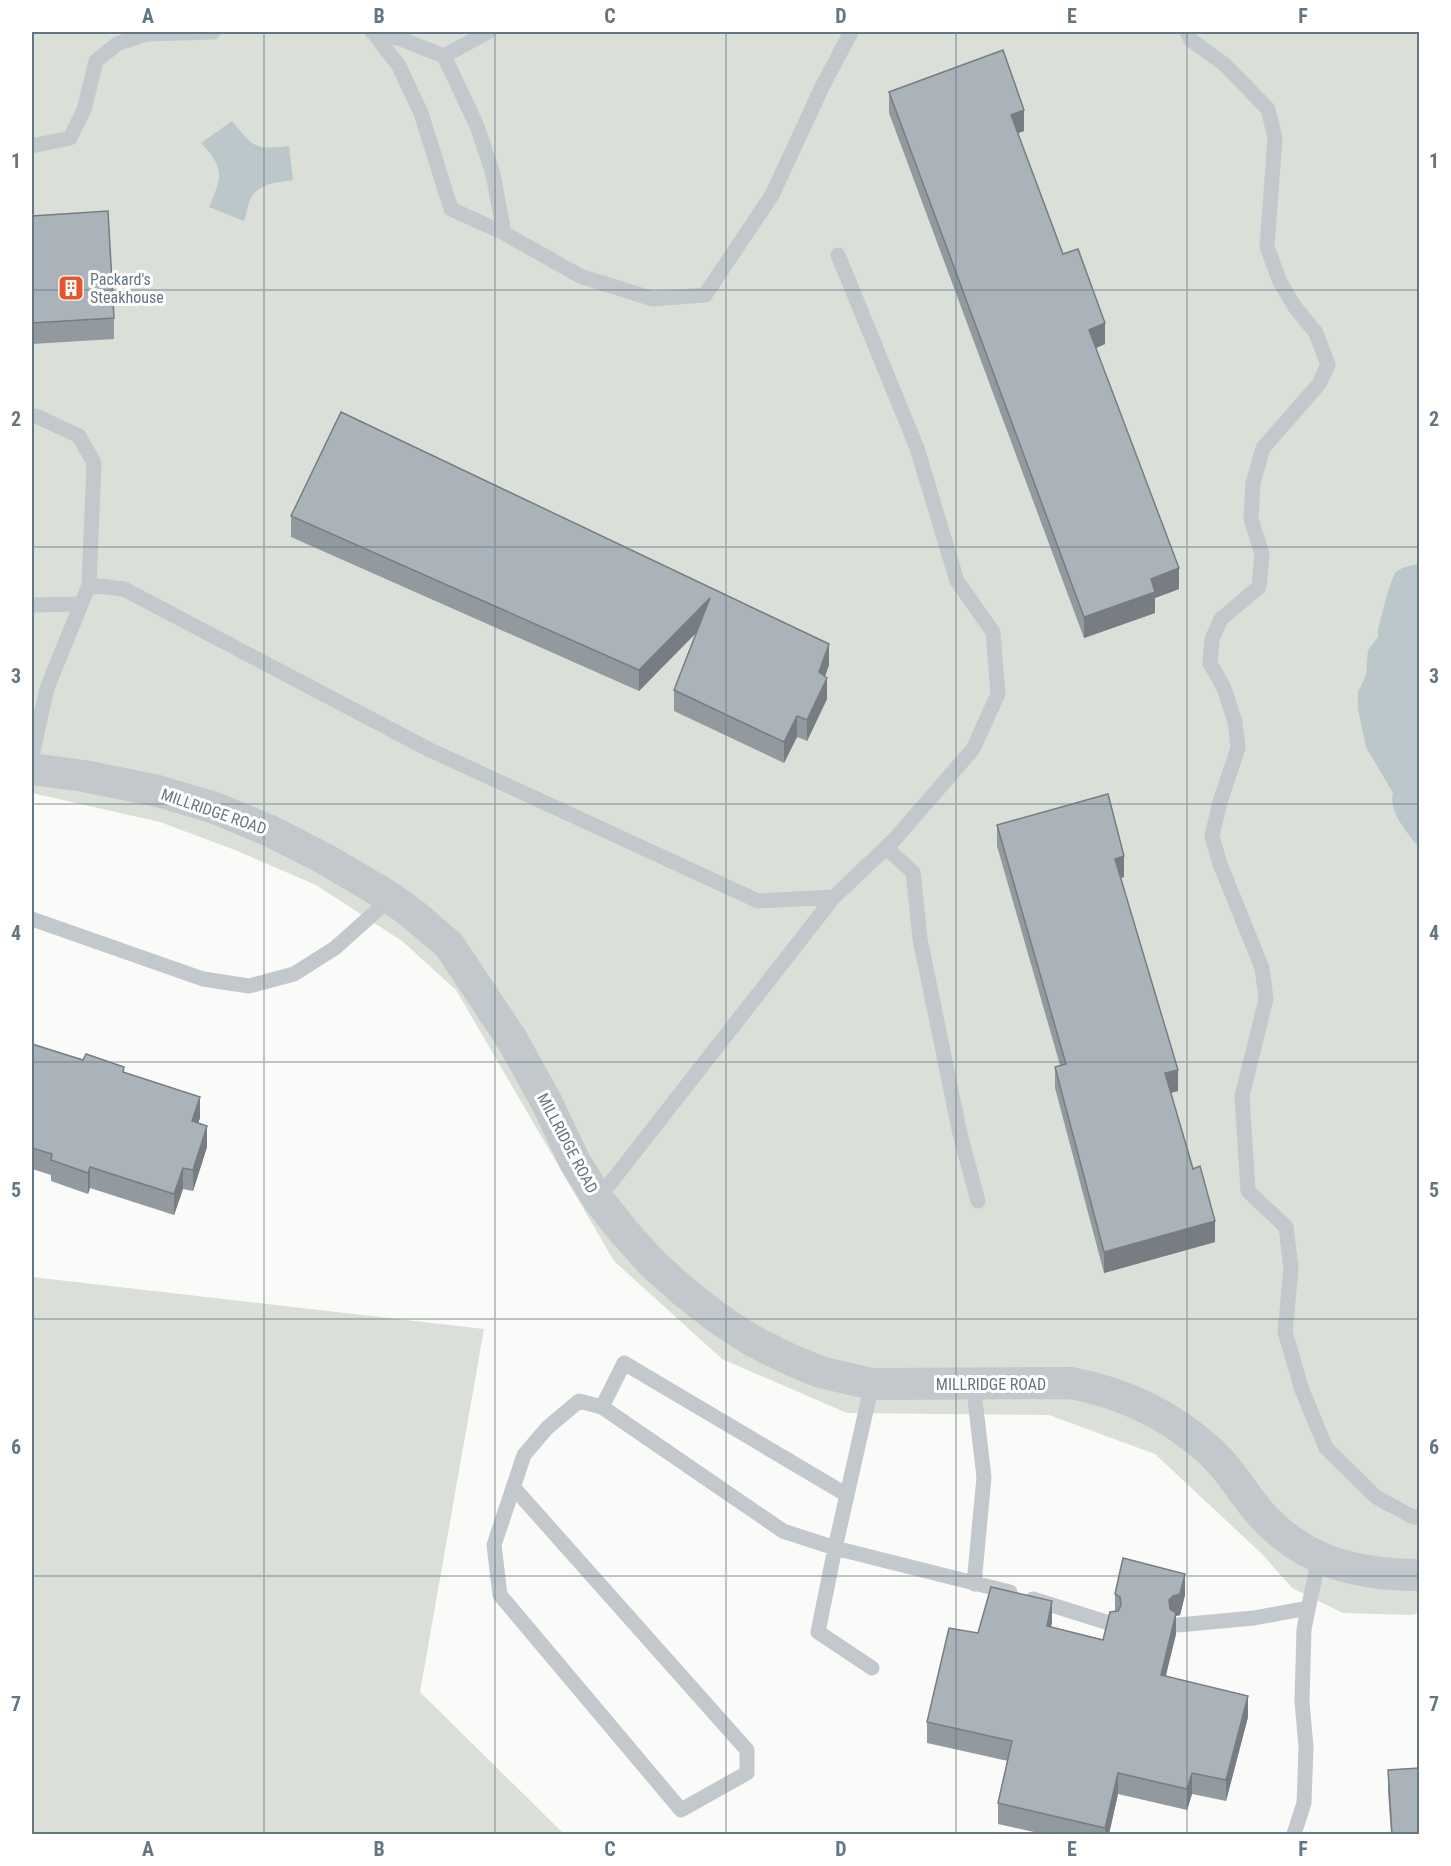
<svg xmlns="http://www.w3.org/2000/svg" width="1451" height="1866" font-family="'Roboto Condensed',sans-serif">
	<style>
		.green { fill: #dadfd7 }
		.water { fill: #bbc7cb }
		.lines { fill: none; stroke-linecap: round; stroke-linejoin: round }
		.service { stroke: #c3c8cc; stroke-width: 15 }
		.minor { stroke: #c3c8cc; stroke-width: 32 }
		.wall { fill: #929a9f }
		.shaded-wall { fill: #777d82 }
		.building { fill: #aab3b9; stroke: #777d82; stroke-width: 1.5 }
		.grid { fill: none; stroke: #657683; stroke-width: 1.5; stroke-opacity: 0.55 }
		.labels { text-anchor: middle; stroke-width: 6; stroke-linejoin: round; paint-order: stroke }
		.poi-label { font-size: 16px; fill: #657683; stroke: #fff; text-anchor: start }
		.street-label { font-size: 16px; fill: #657683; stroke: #fff }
		.neatline { fill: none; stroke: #657683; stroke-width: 2 }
		.grid-label { font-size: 20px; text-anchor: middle; font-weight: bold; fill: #657683 }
	</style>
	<rect width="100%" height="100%" fill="#fafaf8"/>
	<path class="green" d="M 32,32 L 1419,32 L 1419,1613 L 1411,1615 L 1343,1613 L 1292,1588 L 1262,1554 L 1155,1454 L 1049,1415 L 847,1413 L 722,1359 L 614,1261 L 456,990 L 402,941 L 316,885 L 235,850 L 160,822 L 32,793 Z
		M 32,1277 L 484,1329 L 420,1692 L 564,1834 L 32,1834 Z"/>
	<path class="water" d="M 232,121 C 254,148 254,150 289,146 L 293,180 C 279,182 261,183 252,196 C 248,202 247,213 244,221 L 209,207 C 222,177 225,168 201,143 Z
		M 1419,564 L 1420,564 L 1419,848 C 1408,833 1388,812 1393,793 L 1366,747 L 1358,709 L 1358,692 L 1366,675 L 1368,650 L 1378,637 L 1378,629 C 1382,617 1389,581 1396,572 C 1402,567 1412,565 1419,564 Z"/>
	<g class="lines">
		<path class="service" d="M 372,32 L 401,39 L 444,56 L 477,126 L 493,174 L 504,233
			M 373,32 L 399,66 L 421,113 L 451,209 L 504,233 L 580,276 L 653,299 L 705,295 L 772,195 L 822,87 L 851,32
			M 1187,32 L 1191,40 L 1224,64 L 1268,109 L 1275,138 L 1267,247 L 1280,282 L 1295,307 L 1316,333 L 1328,365 L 1319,384 L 1263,448 L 1253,483 L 1251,519 L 1262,554 L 1259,587 L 1221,619 L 1212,639 L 1210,663 L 1224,688 L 1235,722 L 1238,748 L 1220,802 L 1212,836 L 1220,864 L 1262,968 L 1266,999 L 1242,1096 L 1248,1191 L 1286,1227 L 1291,1269 L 1285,1332 L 1302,1390 L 1326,1448 L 1376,1497 L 1411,1516 L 1420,1518
			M 444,56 L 488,32
			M 32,146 L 70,138 L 84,110 L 96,61 L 117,44 L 146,34 L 213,32
			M 32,417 L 36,416 L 79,436 L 94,463 L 89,585
			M 32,605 L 81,604
			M 32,756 L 47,688 L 89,585 L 124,589 L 428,749 L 758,901 L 834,897 L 894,840 L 973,749 L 998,694 L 993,632 L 957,581 L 917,448 L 838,255
			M 886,848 L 913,872 L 920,939 L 960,1134 L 978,1201
			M 32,919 L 203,979 L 249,986 L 294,974 L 335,948 L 391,898
			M 598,1199 L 834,897
			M 973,1383 L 984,1477 L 974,1584
			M 872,1384 L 835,1548 L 1010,1592
			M 514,1488 L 747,1750 L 747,1773 L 681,1810 L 500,1595 L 494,1545 L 524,1455 L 547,1428 L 579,1401 L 602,1407
			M 847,1495 L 624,1363 L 602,1407 L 783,1531 L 835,1548 L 818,1632 L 872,1668
			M 1033,1599 L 1112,1624
			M 1178,1625 L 1254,1618 L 1308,1608
			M 1294,1834 L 1304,1803 L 1306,1747 L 1302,1702 L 1304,1629 L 1319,1557"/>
		<path class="minor" d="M 32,769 L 84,776 L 158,791 L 215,808 L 270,831 L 325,859 L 391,898 L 414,915 L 449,945 L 511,1038 L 546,1101 L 575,1162 L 598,1199 L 624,1232 L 652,1263 L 683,1291 L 716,1317 L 751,1340 L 789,1359 L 820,1372 L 872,1384 L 1071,1383 C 1124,1393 1172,1416 1212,1453 C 1231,1471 1243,1493 1260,1513 C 1303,1562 1356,1575 1420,1575"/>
	</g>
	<path class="wall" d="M 889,92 L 1024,131 L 1018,133 L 1063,254 L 1105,344 L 1096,348 L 1179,589 L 1155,598 L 1155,613 L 1084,638 L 889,113 Z
		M 32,216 L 114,318 L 114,339 L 32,344 Z
		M 291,516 L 829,665 L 825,676 L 827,699 L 807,741 L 797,737 L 784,763 L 674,711 L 674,690 L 696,632 L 639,691 L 291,537 Z
		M 997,825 L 1124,877 L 1121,878 L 1178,1091 L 1171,1093 L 1215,1242 L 1104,1273 L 1055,1088 L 1055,1067 L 1060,1065 L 997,846 Z
		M 32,1044 L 124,1073 L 200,1118 L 198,1123 L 207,1147 L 193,1191 L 183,1189 L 174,1215 L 90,1188 L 88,1194 L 51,1181 L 51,1175 L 32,1169 Z
		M 1115,1594 L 1185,1595 L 1180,1615 L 1176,1616 L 1176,1634 L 1165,1676 L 1248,1717 L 1226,1801 L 1192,1794 L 1187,1810 L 1118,1794 L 1109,1834 L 1043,1834 L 998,1824 L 998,1803 L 1008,1761 L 927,1743 L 927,1722 L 978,1633 L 1052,1622 L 1051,1627 L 1103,1640 L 1115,1611 Z
		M 1388,1770 L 1419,1834 L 1391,1834 L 1388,1791 Z"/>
	<path class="shaded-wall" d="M 1024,110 L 1024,131 L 1011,136 L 1011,115 Z
		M 1105,323 L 1105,344 L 1089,351 L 1089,330 Z
		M 1179,568 L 1179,589 L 1155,598 L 1155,613 L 1084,638 L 1084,617 L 1151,579 Z
		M 710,598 L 710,619 L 639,691 L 639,670 Z
		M 829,644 L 829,665 L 819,693 L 819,672 Z
		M 827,678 L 827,699 L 807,741 L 807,720 Z
		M 797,716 L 797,737 L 784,763 L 784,742 Z
		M 1124,856 L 1124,877 L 1115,880 L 1115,859 Z
		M 1178,1070 L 1178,1091 L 1165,1094 L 1165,1073 Z
		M 200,1097 L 200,1118 L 192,1142 L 192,1121 Z
		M 207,1126 L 207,1147 L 193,1191 L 193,1170 Z
		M 90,1167 L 90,1188 L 88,1194 L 88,1173 Z
		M 183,1168 L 183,1189 L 174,1215 L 174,1194 Z
		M 1215,1221 L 1215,1242 L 1104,1273 L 1104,1252 Z
		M 1185,1574 L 1185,1595 L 1180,1615 L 1176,1616 L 1176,1634 L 1161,1696 L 1161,1675 L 1169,1600 Z
		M 1052,1601 L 1052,1622 L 1047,1647 L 1047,1626 Z
		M 1248,1696 L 1248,1717 L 1226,1801 L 1226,1780 Z
		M 1118,1773 L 1118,1794 L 1109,1834 L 1105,1834 L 1105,1828 Z
		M 1192,1773 L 1192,1794 L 1187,1810 L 1187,1789 Z"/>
	<path class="building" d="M 1003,50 L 1024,110 L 1011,115 L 1063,254 L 1078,249 L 1105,323 L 1089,330 L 1179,568 L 1151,579 L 1155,592 L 1084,617 L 889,92 Z
		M 108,211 L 114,318 L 32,323 L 32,216 Z
		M 341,412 L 829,644 L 819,672 L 827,678 L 807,720 L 797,716 L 784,742 L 674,690 L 710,598 L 639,670 L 291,516 Z
		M 1108,794 L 1124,856 L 1115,859 L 1178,1070 L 1165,1073 L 1193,1169 L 1200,1166 L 1215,1221 L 1104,1252 L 1055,1067 L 1066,1064 L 997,825 Z
		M 32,1044 L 83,1060 L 86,1054 L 124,1067 L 123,1072 L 200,1097 L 192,1121 L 207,1126 L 193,1170 L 183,1168 L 174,1194 L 90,1167 L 88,1173 L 51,1160 L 52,1154 L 32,1148 Z
		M 1123,1558 L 1185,1574 L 1180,1594 L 1173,1596 L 1169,1600 L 1170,1609 L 1176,1613 L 1161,1675 L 1248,1696 L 1226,1780 L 1192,1773 L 1187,1789 L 1118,1773 L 1105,1828 L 998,1803 L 1012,1741 L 927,1722 L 949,1628 L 978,1633 L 991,1587 L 1052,1601 L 1047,1626 L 1103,1640 L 1110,1612 L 1118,1611 L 1121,1605 L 1120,1597 L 1115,1594 Z
		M 1419,1768 L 1419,1834 L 1392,1834 L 1388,1770 Z"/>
	<path class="grid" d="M 264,32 L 264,1834M 495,32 L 495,1834M 726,32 L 726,1834M 956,32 L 956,1834M 1187,32 L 1187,1834M 32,290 L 1420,290M 32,547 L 1420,547M 32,804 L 1420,804M 32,1062 L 1420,1062M 32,1319 L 1420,1319M 32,1576 L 1420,1576"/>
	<defs>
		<g id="building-square" transform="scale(1.35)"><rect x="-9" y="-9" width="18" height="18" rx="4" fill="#e4572e" stroke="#fff"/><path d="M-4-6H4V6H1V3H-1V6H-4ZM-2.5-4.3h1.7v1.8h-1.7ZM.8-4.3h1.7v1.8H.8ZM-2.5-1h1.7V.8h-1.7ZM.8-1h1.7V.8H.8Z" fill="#fff"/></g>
	</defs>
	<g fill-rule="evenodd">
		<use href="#building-square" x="71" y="288"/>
	</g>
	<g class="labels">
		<g class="poi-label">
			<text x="90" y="285">Packard's<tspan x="90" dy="18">Steakhouse</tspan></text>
		</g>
		<g class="street-label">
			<text transform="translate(214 811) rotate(19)" y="6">MILLRIDGE ROAD</text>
			<text transform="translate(568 1143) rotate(62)" y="6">MILLRIDGE ROAD</text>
			<text x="991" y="1390">MILLRIDGE ROAD</text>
		</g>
	</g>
	<rect width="1451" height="1866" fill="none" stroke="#ffffff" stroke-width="66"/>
	<rect x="33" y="33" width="1385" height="1800" class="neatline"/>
	<g class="grid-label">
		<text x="148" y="23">A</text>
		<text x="379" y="23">B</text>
		<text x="610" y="23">C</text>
		<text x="841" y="23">D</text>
		<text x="1072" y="23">E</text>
		<text x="1303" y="23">F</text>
		<text x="16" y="168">1</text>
		<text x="1434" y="168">1</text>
		<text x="16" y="426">2</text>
		<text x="1434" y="426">2</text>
		<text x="16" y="683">3</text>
		<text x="1434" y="683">3</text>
		<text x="16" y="940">4</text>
		<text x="1434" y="940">4</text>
		<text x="16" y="1197">5</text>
		<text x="1434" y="1197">5</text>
		<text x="16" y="1454">6</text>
		<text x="1434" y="1454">6</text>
		<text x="16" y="1711">7</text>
		<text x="1434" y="1711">7</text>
		<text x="148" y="1856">A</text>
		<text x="379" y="1856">B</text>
		<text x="610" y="1856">C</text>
		<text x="841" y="1856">D</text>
		<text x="1072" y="1856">E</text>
		<text x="1303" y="1856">F</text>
	</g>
</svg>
